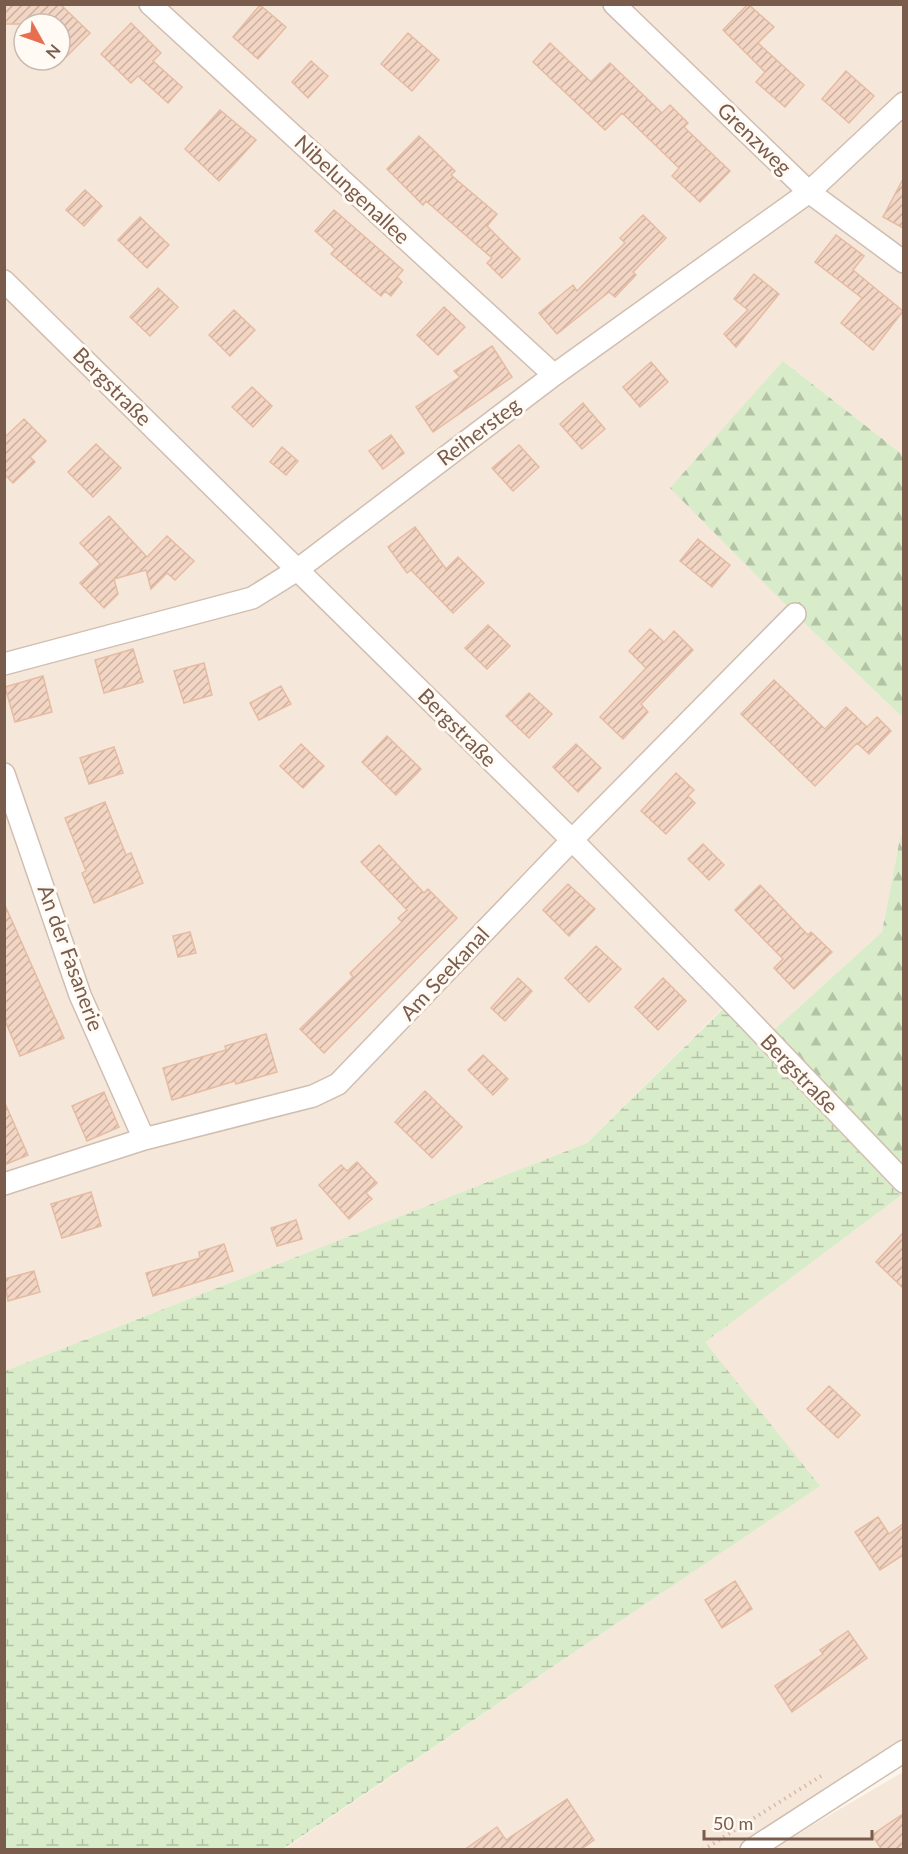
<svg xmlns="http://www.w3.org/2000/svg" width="908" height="1854" font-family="Lato,sans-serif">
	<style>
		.residential { fill: #f5e8da; fill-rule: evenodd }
		.forest { fill: url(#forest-firs) }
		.wetland { fill: url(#wetland-marsh) }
		.building { fill: url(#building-hatch); stroke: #e6bba3; stroke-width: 1.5 }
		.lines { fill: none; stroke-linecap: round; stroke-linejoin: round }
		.street-casing { stroke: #d1beb0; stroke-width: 24 }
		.path { stroke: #d9b8a5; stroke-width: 4; stroke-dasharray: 1.5 4.5; stroke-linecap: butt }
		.street { stroke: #fff; stroke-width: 21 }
		.labels { text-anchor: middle; stroke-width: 6; stroke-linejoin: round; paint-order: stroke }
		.street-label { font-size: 21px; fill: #7a5c4d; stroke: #fffaf3 }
	</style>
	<defs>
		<pattern id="forest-firs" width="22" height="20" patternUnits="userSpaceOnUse" patternTransform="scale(1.5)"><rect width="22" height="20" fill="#d8ecc9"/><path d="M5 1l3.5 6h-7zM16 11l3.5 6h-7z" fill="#b4c2a5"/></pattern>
		<pattern id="wetland-marsh" width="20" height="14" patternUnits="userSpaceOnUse" patternTransform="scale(1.5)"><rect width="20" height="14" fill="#d8ecc9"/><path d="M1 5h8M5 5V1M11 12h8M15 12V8" fill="none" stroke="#b4c2a5"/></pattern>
		<pattern id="building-hatch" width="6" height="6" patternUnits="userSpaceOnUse" patternTransform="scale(1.5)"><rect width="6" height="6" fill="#f3d5c3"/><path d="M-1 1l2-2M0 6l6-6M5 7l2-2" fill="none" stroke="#cab0a1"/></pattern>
	</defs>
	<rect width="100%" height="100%" fill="#fdf6ec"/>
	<path class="residential" d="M 4,5 L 904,5 L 903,455 L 783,361 L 795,614 L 903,718 L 903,834 L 900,838 L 882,932 L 765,1038 L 730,1001 L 587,1143 L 5,1371 ZM 24,24 L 60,24 L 60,60 L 24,60 Z
		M 903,1194 L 903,1748 L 777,1846 L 903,1772 L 903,1849 L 283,1850 L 819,1486 L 704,1342 Z"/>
	<path class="forest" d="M 783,361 L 903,455 L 903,718 L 795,614 L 670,488 Z
		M 903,834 L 903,1182 L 765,1038 L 882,932 L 900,838 Z"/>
	<path class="wetland" d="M 731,1001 L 903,1182 L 903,1194 L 705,1342 L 820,1486 L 283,1849 L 5,1850 L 5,1371 L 587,1143 Z"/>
	<path class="building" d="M 4,4 L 60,4 L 90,33 L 60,63 L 60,24 L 4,24 Z
		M 748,4 L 774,27 L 758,43 L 804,85 L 785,107 L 756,82 L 765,72 L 723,30 Z
		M 260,5 L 286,27 L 258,59 L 233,37 Z
		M 131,23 L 161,53 L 153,61 L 182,87 L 168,103 L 138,76 L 131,83 L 101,54 Z
		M 408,33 L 439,60 L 412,91 L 381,64 Z
		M 550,43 L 591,82 L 610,63 L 662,113 L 670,105 L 688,123 L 684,127 L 730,171 L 700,202 L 672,176 L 679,168 L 622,113 L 605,130 L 533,62 Z
		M 311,61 L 328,76 L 308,98 L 292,82 Z
		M 846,71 L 874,96 L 849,123 L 822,99 Z
		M 220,110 L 256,140 L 219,181 L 185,149 Z
		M 419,136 L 455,171 L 451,175 L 497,214 L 487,226 L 520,259 L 502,278 L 487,263 L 492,258 L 426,201 L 423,205 L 387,169 Z
		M 903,179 L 903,228 L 883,217 Z
		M 85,190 L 102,206 L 84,226 L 66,210 Z
		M 334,210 L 403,270 L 397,277 L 402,282 L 391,296 L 385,291 L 381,296 L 331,254 L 335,249 L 315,231 Z
		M 643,215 L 666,238 L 633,272 L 636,275 L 615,297 L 609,292 L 557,334 L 539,313 L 573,285 L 577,291 L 625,243 L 620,238 Z
		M 140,217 L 169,245 L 147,268 L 118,240 Z
		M 836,235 L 864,256 L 853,270 L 903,311 L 873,350 L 841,323 L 862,298 L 815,262 Z
		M 754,274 L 779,294 L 736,347 L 724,334 L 748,310 L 734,299 Z
		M 158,288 L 178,307 L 150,336 L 130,317 Z
		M 444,307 L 465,327 L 438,355 L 417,335 Z
		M 234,310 L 255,330 L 230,356 L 209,335 Z
		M 492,346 L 512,377 L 433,432 L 416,407 L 460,377 L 454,371 Z
		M 651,362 L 668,382 L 640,407 L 623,387 Z
		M 252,387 L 272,406 L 253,427 L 232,407 Z
		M 583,403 L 605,429 L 582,449 L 560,424 Z
		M 24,419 L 46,441 L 30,457 L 35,462 L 13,483 L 4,474 L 4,438 Z
		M 391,435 L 404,453 L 383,469 L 369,451 Z
		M 96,444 L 121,468 L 93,497 L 68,472 Z
		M 519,445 L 539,467 L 513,491 L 492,468 Z
		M 282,447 L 298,461 L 286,475 L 270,462 Z
		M 109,516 L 147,557 L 167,536 L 194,561 L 175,580 L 167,573 L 151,589 L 146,570 L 114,579 L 118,594 L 104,608 L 80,583 L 100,564 L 80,543 Z
		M 415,527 L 446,569 L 458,557 L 484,583 L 453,613 L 411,570 L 407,573 L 388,547 Z
		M 698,539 L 730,565 L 712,587 L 680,561 Z
		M 488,625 L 510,646 L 487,669 L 465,648 Z
		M 650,629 L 664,642 L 674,631 L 693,650 L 641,704 L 648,712 L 623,739 L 600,717 L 646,668 L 629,651 Z
		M 133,649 L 143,682 L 104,693 L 95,660 Z
		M 204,663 L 212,695 L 184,703 L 174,671 Z
		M 43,676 L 52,712 L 15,722 L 5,687 Z
		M 774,680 L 825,729 L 846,707 L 867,727 L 877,717 L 891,731 L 869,754 L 857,743 L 815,786 L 741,714 Z
		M 281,686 L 291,704 L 259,720 L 250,703 Z
		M 529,693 L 552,714 L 529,738 L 506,716 Z
		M 387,736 L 421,769 L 396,795 L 362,762 Z
		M 301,744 L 324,766 L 303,788 L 280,766 Z
		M 576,744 L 601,768 L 578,792 L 553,767 Z
		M 114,747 L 123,773 L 89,784 L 80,758 Z
		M 676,773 L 694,790 L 688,796 L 695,803 L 666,834 L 641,811 Z
		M 105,802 L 126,855 L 131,853 L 143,883 L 94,903 L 82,873 L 86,871 L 65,818 Z
		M 703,844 L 724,865 L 709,880 L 688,859 Z
		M 379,845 L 424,893 L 428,889 L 457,918 L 324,1053 L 300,1029 L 353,977 L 350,973 L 402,922 L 398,918 L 407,910 L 361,862 Z
		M 568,884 L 595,909 L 569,936 L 543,910 Z
		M 760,885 L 808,935 L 811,932 L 832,952 L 794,989 L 774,968 L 783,959 L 735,910 Z
		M 4,903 L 64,1038 L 20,1056 L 4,1018 Z
		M 190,932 L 196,953 L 178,957 L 173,936 Z
		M 596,946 L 621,969 L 589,1002 L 565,978 Z
		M 518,978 L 532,991 L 505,1021 L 491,1008 Z
		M 663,978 L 686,1001 L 658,1030 L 635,1007 Z
		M 266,1034 L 277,1072 L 236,1084 L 235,1081 L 172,1100 L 163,1068 L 226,1050 L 225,1046 Z
		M 483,1055 L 508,1079 L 493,1095 L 468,1070 Z
		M 425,1091 L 462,1127 L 432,1158 L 395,1122 Z
		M 104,1092 L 119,1127 L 87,1141 L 72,1106 Z
		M 4,1101 L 28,1155 L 4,1165 Z
		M 357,1162 L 377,1183 L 366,1193 L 372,1199 L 349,1219 L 319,1185 L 341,1165 L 347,1171 Z
		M 91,1192 L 101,1226 L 62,1238 L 51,1204 Z
		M 296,1220 L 302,1239 L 277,1246 L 271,1228 Z
		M 903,1233 L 903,1288 L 876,1262 Z
		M 224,1244 L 233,1271 L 153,1296 L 146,1273 L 200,1258 L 199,1252 Z
		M 34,1271 L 40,1292 L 8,1301 L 4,1279 Z
		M 829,1386 L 860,1415 L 838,1438 L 807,1409 Z
		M 878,1517 L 889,1534 L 903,1524 L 903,1555 L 880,1570 L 855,1532 Z
		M 735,1581 L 752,1609 L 722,1628 L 705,1600 Z
		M 848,1631 L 867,1658 L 792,1712 L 775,1686 L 823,1654 L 820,1650 Z
		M 567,1799 L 594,1840 L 580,1850 L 464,1850 L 497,1827 L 506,1840 Z
		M 903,1814 L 903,1850 L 882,1850 L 872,1835 Z"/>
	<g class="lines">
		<g class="street-casing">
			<path id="street" d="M 150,4 L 554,375
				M 614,4 L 809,192 L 904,262
				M 4,281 L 572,840 L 731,1001 L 904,1182
				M 4,664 L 252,598 L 297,570 L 554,375 L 809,192 L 904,103
				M 4,774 L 80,995 L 144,1139
				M 4,1184 L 144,1139 L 313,1096 L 338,1084 L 572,840 L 795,614
				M 751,1850 L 904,1751"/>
		</g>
		<path class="path" d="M 703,1850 L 821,1776"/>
		<use href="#street" class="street"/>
	</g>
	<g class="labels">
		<g class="street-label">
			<text transform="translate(754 139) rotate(44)" y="7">Grenzweg</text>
			<text transform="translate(352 190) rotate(43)" y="7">Nibelungenallee</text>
			<text transform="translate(112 387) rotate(45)" y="7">Bergstraße</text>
			<text transform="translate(479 432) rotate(-37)" y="7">Reihersteg</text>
			<text transform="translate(457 728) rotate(45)" y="7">Bergstraße</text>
			<text transform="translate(70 958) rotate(70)" y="7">An der Fasanerie</text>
			<text transform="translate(445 974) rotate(-47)" y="7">Am Seekanal</text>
			<text transform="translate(799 1074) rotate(46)" y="7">Bergstraße</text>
		</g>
	</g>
	<rect width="908" height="1854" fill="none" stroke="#7a5c4d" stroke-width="12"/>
	<g transform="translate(42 42) rotate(130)"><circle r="28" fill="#fffaf3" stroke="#cabbb1" stroke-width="1.5"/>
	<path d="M0-4.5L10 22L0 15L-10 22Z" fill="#e76f51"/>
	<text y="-9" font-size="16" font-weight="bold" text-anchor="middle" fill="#7a5c4d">N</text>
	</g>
	<path d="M704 1830v9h168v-9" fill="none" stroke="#7a5c4d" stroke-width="3"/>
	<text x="713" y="1830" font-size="18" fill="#7a5c4d" stroke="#fffaf3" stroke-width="4.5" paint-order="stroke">50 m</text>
</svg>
